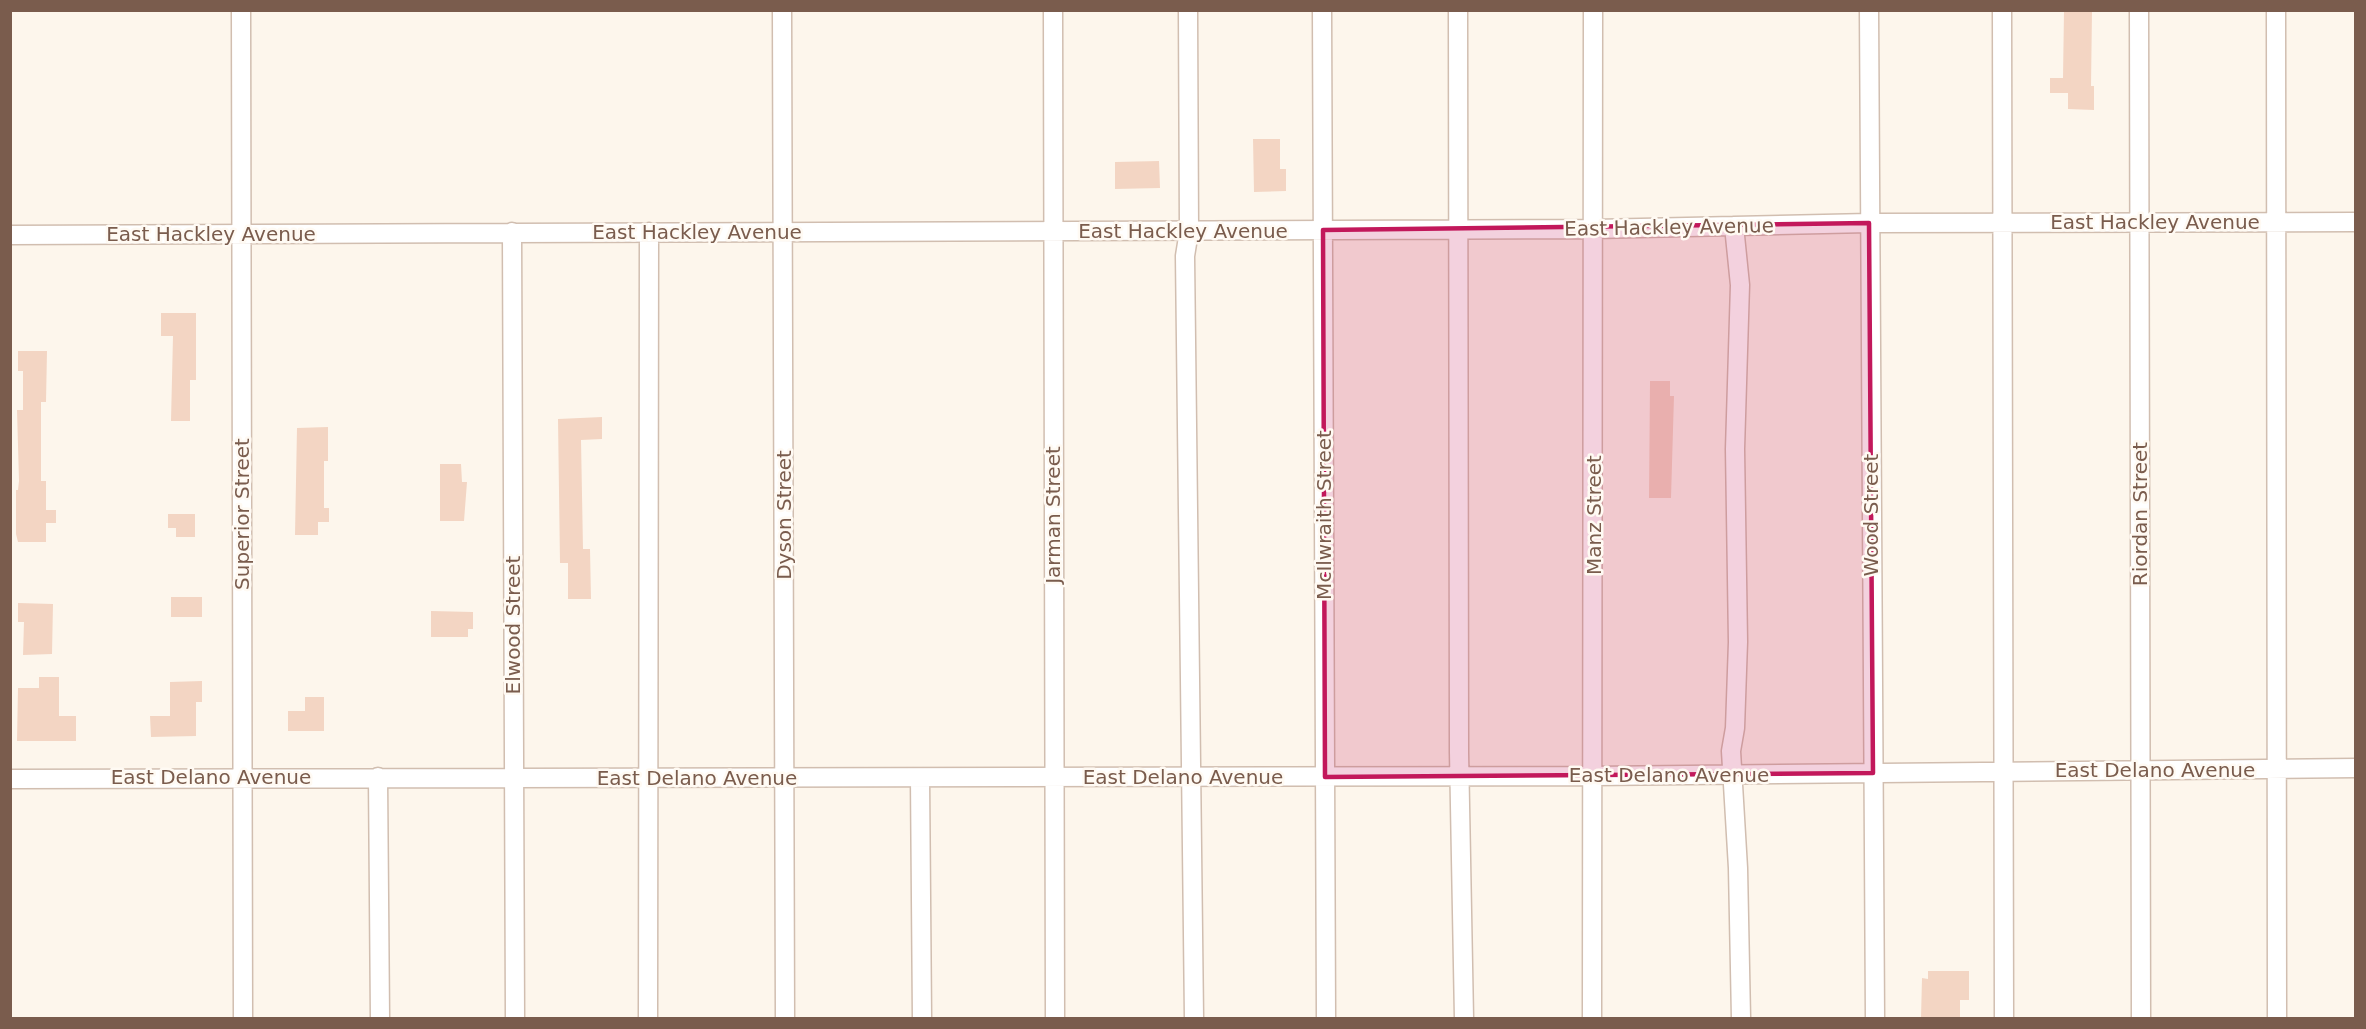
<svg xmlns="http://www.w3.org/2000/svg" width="2366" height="1029" font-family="'DejaVu Sans',sans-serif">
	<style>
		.building { fill: #f3d5c3 }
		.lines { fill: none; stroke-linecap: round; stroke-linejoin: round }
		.minor-casing { stroke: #d1beb0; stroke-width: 21 }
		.minor { stroke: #fff; stroke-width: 18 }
		.marked { fill: #c2185b; fill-opacity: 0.2; stroke: #c2185b; stroke-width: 4.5; stroke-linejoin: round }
		.labels { text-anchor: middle; stroke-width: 5; stroke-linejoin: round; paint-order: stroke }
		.street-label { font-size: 20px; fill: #7a5c4d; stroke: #fffaf3 }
	</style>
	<rect width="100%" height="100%" fill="#fdf6ec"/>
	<path class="building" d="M 2064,11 L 2092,11 L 2091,86 L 2094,86 L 2094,110 L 2068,109 L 2068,93 L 2050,93 L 2050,78 L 2063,78 Z
		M 1253,139 L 1280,139 L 1280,169 L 1286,169 L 1286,191 L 1254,192 Z
		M 1159,161 L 1160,188 L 1115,189 L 1115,162 Z
		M 161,313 L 196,313 L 196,380 L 190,380 L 190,421 L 171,421 L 173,336 L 161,336 Z
		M 18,351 L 47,351 L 46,402 L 41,402 L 41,481 L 46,481 L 46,510 L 56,510 L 56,523 L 46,523 L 46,542 L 18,542 L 16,534 L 16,490 L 18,490 L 19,481 L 17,410 L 23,410 L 23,371 L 18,371 Z
		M 1650,381 L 1670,381 L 1670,396 L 1674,396 L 1671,498 L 1649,498 Z
		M 602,417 L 602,439 L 581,440 L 583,549 L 590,549 L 591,599 L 568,599 L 568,563 L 560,563 L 558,419 Z
		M 328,427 L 328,461 L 324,461 L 324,508 L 329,508 L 329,522 L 318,522 L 318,535 L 295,535 L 297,428 Z
		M 440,464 L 461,464 L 462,482 L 467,482 L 464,521 L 440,521 Z
		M 168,514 L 195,514 L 195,537 L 176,537 L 176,528 L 168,528 Z
		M 171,597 L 202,597 L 202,617 L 171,617 Z
		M 18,603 L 53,604 L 52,654 L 23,655 L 24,622 L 18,622 Z
		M 431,611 L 473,612 L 473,629 L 468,629 L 468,637 L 431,637 Z
		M 39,677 L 59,677 L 59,716 L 76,716 L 76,741 L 17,741 L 18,688 L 39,688 Z
		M 202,681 L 202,702 L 196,702 L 196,736 L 151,737 L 150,716 L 170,716 L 170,682 Z
		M 305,697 L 324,697 L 324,731 L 288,731 L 288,711 L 305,711 Z
		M 1928,971 L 1969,971 L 1969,1000 L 1960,1000 L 1960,1018 L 1921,1018 L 1922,978 L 1928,979 Z"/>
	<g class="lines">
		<g class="minor-casing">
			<path id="minor" d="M 241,10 L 243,1018
				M 782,10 L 785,1018
				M 1053,10 L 1055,1018
				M 1188,10 L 1189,231 L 1185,256 L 1194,1018
				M 1322,10 L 1326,1018
				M 1458,10 L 1459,752 L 1464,1018
				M 1869,10 L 1875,1018
				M 2002,10 L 2004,1018
				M 2139,10 L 2141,1018
				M 2276,10 L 2277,1018
				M 1734,226 L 1740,285 L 1735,449 L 1738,642 L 1735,728 L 1731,751 L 1738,868 L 1741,1018
				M 512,232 L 515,1018
				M 10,235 L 1594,229 L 1869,223 L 2356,222
				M 378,777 L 380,1018
				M 920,778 L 922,1018
				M 10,779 L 1594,776 L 2356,768
				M 648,1018 L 649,232
				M 1592,1018 L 1593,10"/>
		</g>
		<use href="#minor" class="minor"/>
	</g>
	<path class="marked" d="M 1869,223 L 1873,773 L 1325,777 L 1323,230 Z"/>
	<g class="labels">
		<g class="street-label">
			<text x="2155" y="229">East Hackley Avenue</text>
			<text transform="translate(1669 227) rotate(-1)" y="7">East Hackley Avenue</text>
			<text x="1183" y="238">East Hackley Avenue</text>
			<text x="697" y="239">East Hackley Avenue</text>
			<text x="211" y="241">East Hackley Avenue</text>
			<text transform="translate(242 514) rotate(-90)" y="7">Superior Street</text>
			<text transform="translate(2140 514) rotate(-90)" y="7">Riordan Street</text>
			<text transform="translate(784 515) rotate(-90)" y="7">Dyson Street</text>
			<text transform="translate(1053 515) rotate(-90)" y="7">Jarman Street</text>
			<text transform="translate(1324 515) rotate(-90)" y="7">McIlwraith Street</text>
			<text transform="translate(1594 515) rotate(-90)" y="7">Manz Street</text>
			<text transform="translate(1871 515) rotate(-90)" y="7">Wood Street</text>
			<text transform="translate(513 625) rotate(-90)" y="7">Elwood Street</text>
			<text x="2155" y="777">East Delano Avenue</text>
			<text x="1669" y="782">East Delano Avenue</text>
			<text x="211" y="784">East Delano Avenue</text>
			<text x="1183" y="784">East Delano Avenue</text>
			<text x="697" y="785">East Delano Avenue</text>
		</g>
	</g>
	<rect width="2366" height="1029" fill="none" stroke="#7a5c4d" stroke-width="24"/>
</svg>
